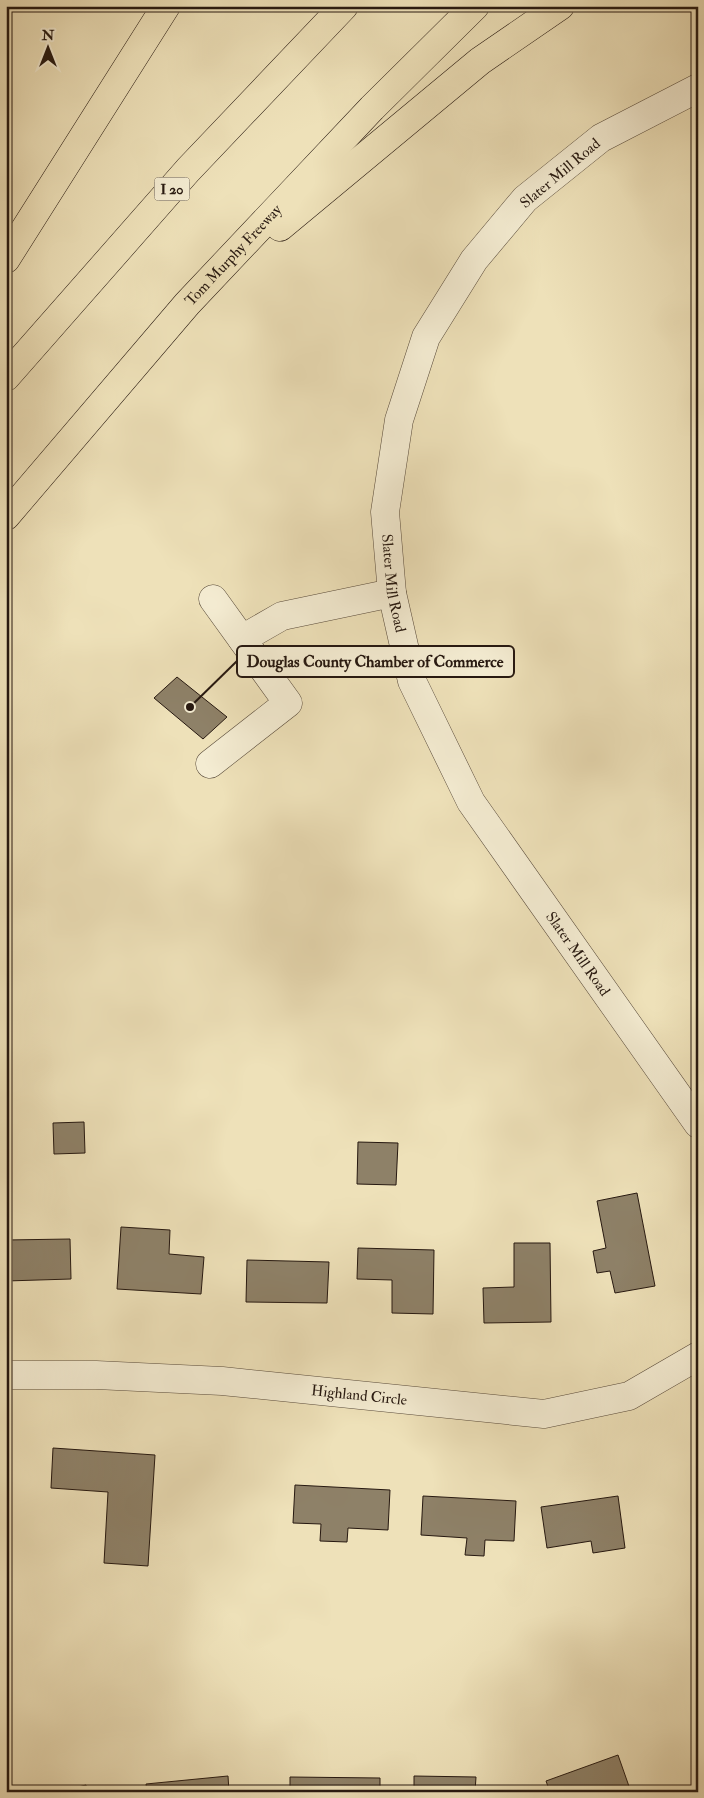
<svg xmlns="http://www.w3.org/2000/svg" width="704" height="1798" font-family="'IM FELL Double Pica',serif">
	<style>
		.building { fill: #8e8168; stroke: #261810 }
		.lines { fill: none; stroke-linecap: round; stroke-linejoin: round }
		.minor-casing { stroke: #584a3a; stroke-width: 29 }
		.highway-casing { stroke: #261810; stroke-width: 29 }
		.minor { stroke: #f4ecd2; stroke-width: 28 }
		.highway { stroke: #eee1b9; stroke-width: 28 }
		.labels { text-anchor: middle; stroke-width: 5; stroke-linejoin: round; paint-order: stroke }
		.shield { fill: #f4ecd2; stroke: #64584a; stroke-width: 1 }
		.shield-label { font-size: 14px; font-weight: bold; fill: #261810 }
		.street-label { font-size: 15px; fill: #261810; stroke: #f4ecd2 }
		.leader { fill: none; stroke: #261810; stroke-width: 2 }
		.callout-dot { fill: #261810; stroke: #f4ecd2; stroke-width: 2 }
		.callout { fill: #f4ecd2; stroke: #261810; stroke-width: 2 }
		.callout-label { font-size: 16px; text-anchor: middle; font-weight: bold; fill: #261810 }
	</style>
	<rect width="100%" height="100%" fill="#eee1b9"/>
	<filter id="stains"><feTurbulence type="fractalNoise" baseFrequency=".004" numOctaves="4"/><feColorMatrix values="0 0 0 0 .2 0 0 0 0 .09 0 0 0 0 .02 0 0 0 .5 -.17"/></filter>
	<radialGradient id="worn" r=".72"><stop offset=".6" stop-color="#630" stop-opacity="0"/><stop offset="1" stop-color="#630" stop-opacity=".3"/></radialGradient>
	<path class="building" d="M 177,677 L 227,717 L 203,739 L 154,698 Z
		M 84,1122 L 85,1153 L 54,1154 L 53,1123 Z
		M 358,1142 L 398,1143 L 396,1185 L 357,1184 Z
		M 637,1193 L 655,1286 L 615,1293 L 610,1271 L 597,1273 L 593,1251 L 606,1248 L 597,1201 Z
		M 121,1227 L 170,1230 L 169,1254 L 204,1257 L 201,1294 L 117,1289 Z
		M 70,1239 L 71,1279 L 6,1281 L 6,1240 Z
		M 514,1243 L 550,1243 L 551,1322 L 484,1323 L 483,1288 L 514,1287 Z
		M 358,1248 L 434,1250 L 433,1314 L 392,1313 L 392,1280 L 357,1279 Z
		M 247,1260 L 329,1262 L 327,1303 L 246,1302 Z
		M 53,1448 L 155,1455 L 148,1566 L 104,1563 L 108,1492 L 51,1488 Z
		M 295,1485 L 390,1490 L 388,1530 L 348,1528 L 347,1542 L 320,1541 L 321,1524 L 293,1523 Z
		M 423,1496 L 516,1501 L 514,1541 L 485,1540 L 484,1556 L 465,1555 L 467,1538 L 421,1535 Z
		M 618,1496 L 625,1548 L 593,1553 L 591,1541 L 547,1548 L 541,1507 Z
		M 618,1755 L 631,1792 L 550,1792 L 546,1781 Z
		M 228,1776 L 229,1792 L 147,1792 L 146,1784 Z
		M 414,1776 L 476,1777 L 475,1792 L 414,1792 Z
		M 290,1777 L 380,1778 L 380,1792 L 290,1792 Z
		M 86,1785 L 87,1792 L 58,1792 Z"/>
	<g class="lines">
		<g class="minor-casing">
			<g id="minor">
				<path id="s1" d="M 698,88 L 601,138 L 525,199 L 474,260 L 426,337 L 399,420 L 385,512 L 392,593 L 412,681 L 471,802 L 698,1124"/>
				<path d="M 242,639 L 282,616 L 392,593"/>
				<path d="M 210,764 L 288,703 L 213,599"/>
				<path id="s2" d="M 6,1375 L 96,1375 L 222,1381 L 544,1414 L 629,1396 L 698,1356"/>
			</g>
		</g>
		<g class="highway-casing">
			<g id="highway">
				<path d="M 280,227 L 480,61 L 560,6"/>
				<path d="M 6,259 L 166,6"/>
				<path d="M 6,377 L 188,170 L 344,6"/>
				<path id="s3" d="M 6,516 L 187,304 L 372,108 L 475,6"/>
			</g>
		</g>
		<use href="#minor" class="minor"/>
		<use href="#highway" class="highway"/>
	</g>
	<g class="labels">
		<rect class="shield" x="154.5" y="177.5" width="35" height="23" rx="4"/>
		<g class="shield-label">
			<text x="172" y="194">I 20</text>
		</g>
		<g class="street-label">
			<text transform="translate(560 173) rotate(-40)" y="5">Slater Mill Road</text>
			<text dy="5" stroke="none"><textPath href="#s3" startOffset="346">Tom Murphy Freeway</textPath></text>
			<text dy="5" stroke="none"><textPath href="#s1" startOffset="629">Slater Mill Road</textPath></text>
			<text dy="5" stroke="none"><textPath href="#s1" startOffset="1049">Slater Mill Road</textPath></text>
			<text dy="5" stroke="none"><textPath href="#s2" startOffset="354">Highland Circle</textPath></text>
		</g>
	</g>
	<path class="leader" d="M190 707L237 661"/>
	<circle class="callout-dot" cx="190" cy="707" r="5"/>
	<rect class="callout" x="237" y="646" width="277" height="31" rx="5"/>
	<g class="callout-label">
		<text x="375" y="667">Douglas County Chamber of Commerce</text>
	</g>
	<rect width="704" height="1798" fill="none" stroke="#eee1b9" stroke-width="25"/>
	<rect x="8" y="8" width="689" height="1783" fill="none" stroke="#261810" stroke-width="2.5"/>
	<rect x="12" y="12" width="679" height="1773" fill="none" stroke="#261810"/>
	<g transform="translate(48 48)" stroke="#f4ecd2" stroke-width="4" paint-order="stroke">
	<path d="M0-4L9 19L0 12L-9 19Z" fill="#261810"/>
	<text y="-8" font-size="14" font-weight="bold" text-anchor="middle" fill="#261810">N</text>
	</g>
	<rect width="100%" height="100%" filter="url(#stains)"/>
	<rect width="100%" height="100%" fill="url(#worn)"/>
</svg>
